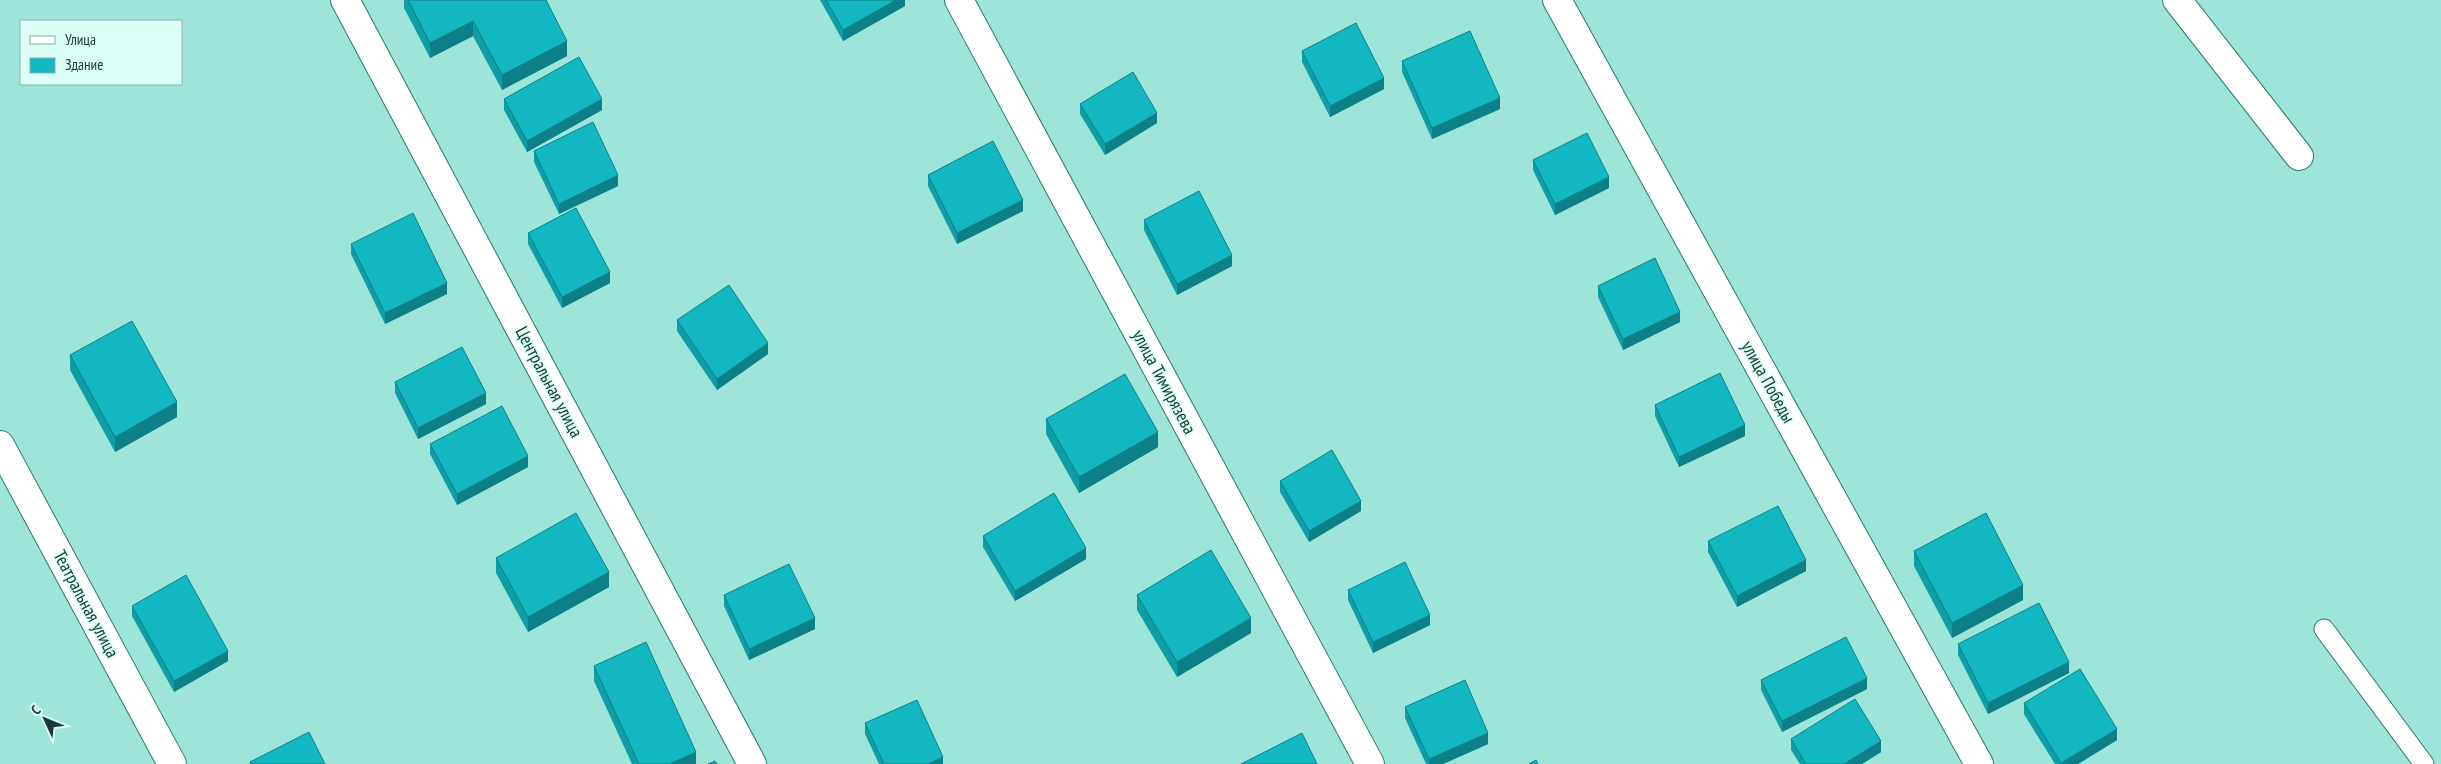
<svg xmlns="http://www.w3.org/2000/svg" width="2441" height="764" font-family="'PT Sans Narrow',sans-serif">
	<style>
		.lines { fill: none; stroke-linecap: round; stroke-linejoin: round }
		.service-casing { stroke: #2d776c; stroke-width: 21 }
		.minor-casing { stroke: #2d776c; stroke-width: 30 }
		.service { stroke: #fff; stroke-width: 19 }
		.minor { stroke: #fff; stroke-width: 28 }
		.wall { fill: #0f9da6 }
		.shaded-wall { fill: #0d8087 }
		.building { fill: #12b7c1; stroke: #0d8087 }
		.labels { text-anchor: middle; stroke-width: 4; stroke-linejoin: round; paint-order: stroke }
		.street-label { font-size: 18px; fill: #1c3a35; stroke: #dbfff7 }
	</style>
	<rect width="100%" height="100%" fill="#9ce5d8"/>
	<g class="lines">
		<g class="service-casing">
			<path id="service" d="M 2324,629 L 2424,764"/>
		</g>
		<g class="minor-casing">
			<path id="minor" d="M 345,0 L 752,764
				M 959,0 L 1370,764
				M 1557,0 L 1979,764
				M 2177,0 L 2299,156
				M 0,445 L 172,764"/>
		</g>
		<use href="#service" class="service"/>
		<use href="#minor" class="minor"/>
	</g>
	<path class="wall" d="M 404,0 L 546,0 L 567,56 L 502,90 L 473,36 L 430,58 L 404,8 Z
		M 820,0 L 905,0 L 905,6 L 843,41 Z
		M 1302,51 L 1384,89 L 1330,117 L 1302,62 Z
		M 1402,61 L 1500,109 L 1432,139 L 1402,72 Z
		M 504,99 L 602,110 L 527,152 L 504,110 Z
		M 1080,104 L 1157,123 L 1105,155 L 1080,114 Z
		M 534,151 L 618,186 L 559,214 L 534,162 Z
		M 1533,160 L 1609,188 L 1555,215 L 1533,170 Z
		M 928,175 L 1023,211 L 957,244 L 928,186 Z
		M 1144,220 L 1232,266 L 1177,295 L 1144,230 Z
		M 528,233 L 610,283 L 562,308 L 528,244 Z
		M 351,244 L 447,294 L 385,324 L 351,254 Z
		M 1598,286 L 1680,322 L 1623,350 L 1598,297 Z
		M 677,320 L 768,354 L 717,390 L 677,331 Z
		M 70,355 L 177,417 L 115,452 L 70,370 Z
		M 395,382 L 486,404 L 418,439 L 395,393 Z
		M 1655,405 L 1745,436 L 1679,467 L 1655,416 Z
		M 1046,419 L 1158,447 L 1079,493 L 1046,434 Z
		M 430,444 L 528,467 L 457,505 L 430,454 Z
		M 1280,481 L 1361,511 L 1309,542 L 1280,492 Z
		M 983,536 L 1086,559 L 1015,601 L 983,547 Z
		M 1708,541 L 1806,571 L 1737,607 L 1708,552 Z
		M 1914,551 L 2023,600 L 1952,638 L 1914,566 Z
		M 496,558 L 609,587 L 528,632 L 496,573 Z
		M 1348,590 L 1430,625 L 1373,653 L 1348,600 Z
		M 724,595 L 815,629 L 749,660 L 724,606 Z
		M 1137,595 L 1251,633 L 1177,677 L 1137,610 Z
		M 132,606 L 228,661 L 174,692 L 132,616 Z
		M 1958,644 L 2069,673 L 1988,714 L 1958,655 Z
		M 594,666 L 696,764 L 632,764 L 594,681 Z
		M 1761,680 L 1867,689 L 1782,732 L 1761,690 Z
		M 2024,703 L 2117,740 L 2078,764 L 2055,764 L 2024,714 Z
		M 1405,707 L 1488,744 L 1443,764 L 1426,764 L 1405,718 Z
		M 865,723 L 943,764 L 879,764 L 865,734 Z
		M 1791,739 L 1881,752 L 1862,764 L 1800,764 L 1791,750 Z"/>
	<path class="shaded-wall" d="M 896,0 L 905,0 L 905,6 L 843,41 L 843,30 Z
		M 473,21 L 473,36 L 430,58 L 430,43 Z
		M 567,41 L 567,56 L 502,90 L 502,75 Z
		M 1384,78 L 1384,89 L 1330,117 L 1330,106 Z
		M 1500,98 L 1500,109 L 1432,139 L 1432,128 Z
		M 602,99 L 602,110 L 527,152 L 527,141 Z
		M 1157,113 L 1157,123 L 1105,155 L 1105,144 Z
		M 618,175 L 618,186 L 559,214 L 559,204 Z
		M 1609,177 L 1609,188 L 1555,215 L 1555,204 Z
		M 1023,200 L 1023,211 L 957,244 L 957,233 Z
		M 1232,255 L 1232,266 L 1177,295 L 1177,284 Z
		M 610,272 L 610,283 L 562,308 L 562,297 Z
		M 447,283 L 447,294 L 385,324 L 385,313 Z
		M 1680,312 L 1680,322 L 1623,350 L 1623,339 Z
		M 768,343 L 768,354 L 717,390 L 717,379 Z
		M 486,393 L 486,404 L 418,439 L 418,428 Z
		M 177,402 L 177,417 L 115,452 L 115,437 Z
		M 1745,425 L 1745,436 L 1679,467 L 1679,457 Z
		M 1158,432 L 1158,447 L 1079,493 L 1079,477 Z
		M 528,456 L 528,467 L 457,505 L 457,494 Z
		M 1361,501 L 1361,511 L 1309,542 L 1309,531 Z
		M 1086,548 L 1086,559 L 1015,601 L 1015,591 Z
		M 1806,560 L 1806,571 L 1737,607 L 1737,596 Z
		M 609,572 L 609,587 L 528,632 L 528,617 Z
		M 2023,585 L 2023,600 L 1952,638 L 1952,623 Z
		M 1430,615 L 1430,625 L 1373,653 L 1373,642 Z
		M 815,618 L 815,629 L 749,660 L 749,649 Z
		M 1251,618 L 1251,633 L 1177,677 L 1177,662 Z
		M 228,651 L 228,661 L 174,692 L 174,681 Z
		M 2069,662 L 2069,673 L 1988,714 L 1988,703 Z
		M 1867,678 L 1867,689 L 1782,732 L 1782,721 Z
		M 2117,729 L 2117,740 L 2078,764 L 2061,764 Z
		M 1488,733 L 1488,744 L 1443,764 L 1429,764 L 1429,759 Z
		M 1881,741 L 1881,752 L 1862,764 L 1844,764 Z
		M 696,752 L 696,764 L 670,764 Z
		M 943,757 L 943,764 L 928,764 Z"/>
	<path class="building" d="M 408,0 L 546,0 L 567,41 L 502,75 L 473,21 L 430,43 Z
		M 826,0 L 896,0 L 843,30 Z
		M 1356,23 L 1384,78 L 1330,106 L 1302,51 Z
		M 1470,31 L 1500,98 L 1432,128 L 1402,61 Z
		M 579,57 L 602,99 L 527,141 L 504,99 Z
		M 1133,72 L 1157,113 L 1105,144 L 1080,104 Z
		M 593,122 L 618,175 L 559,204 L 534,151 Z
		M 1587,133 L 1609,177 L 1555,204 L 1533,160 Z
		M 993,141 L 1023,200 L 957,233 L 928,175 Z
		M 1199,191 L 1232,255 L 1177,284 L 1144,220 Z
		M 576,208 L 610,272 L 562,297 L 528,233 Z
		M 413,213 L 447,283 L 385,313 L 351,244 Z
		M 1655,258 L 1680,312 L 1623,339 L 1598,286 Z
		M 729,285 L 768,343 L 717,379 L 677,320 Z
		M 132,321 L 177,402 L 115,437 L 70,355 Z
		M 462,347 L 486,393 L 418,428 L 395,382 Z
		M 1720,373 L 1745,425 L 1679,457 L 1655,405 Z
		M 1125,374 L 1158,432 L 1079,477 L 1046,419 Z
		M 502,406 L 528,456 L 457,494 L 430,444 Z
		M 1332,450 L 1361,501 L 1309,531 L 1280,481 Z
		M 1054,493 L 1086,548 L 1015,591 L 983,536 Z
		M 1778,506 L 1806,560 L 1737,596 L 1708,541 Z
		M 576,513 L 609,572 L 528,617 L 496,558 Z
		M 1986,513 L 2023,585 L 1952,623 L 1914,551 Z
		M 1211,550 L 1251,618 L 1177,662 L 1137,595 Z
		M 1405,562 L 1430,615 L 1373,642 L 1348,590 Z
		M 789,564 L 815,618 L 749,649 L 724,595 Z
		M 186,575 L 228,651 L 174,681 L 132,606 Z
		M 2039,603 L 2069,662 L 1988,703 L 1958,644 Z
		M 1846,637 L 1867,678 L 1782,721 L 1761,680 Z
		M 646,642 L 696,752 L 670,764 L 639,764 L 594,666 Z
		M 2080,669 L 2117,729 L 2061,763 L 2024,703 Z
		M 1465,680 L 1488,733 L 1429,759 L 1405,707 Z
		M 1855,699 L 1881,741 L 1844,764 L 1806,764 L 1791,739 Z
		M 917,700 L 943,757 L 928,764 L 884,764 L 865,723 Z
		M 309,732 L 325,764 L 251,764 L 250,762 Z
		M 1302,733 L 1317,764 L 1241,764 Z
		M 1536,760 L 1538,764 L 1529,764 Z
		M 715,761 L 717,764 L 708,764 Z"/>
	<g class="labels">
		<g class="street-label">
			<text transform="translate(549 382) rotate(62)" y="6">Центральная улица</text>
			<text transform="translate(1164 382) rotate(62)" y="6">улица Тимирязева</text>
			<text transform="translate(1768 382) rotate(61)" y="6">улица Победы</text>
			<text transform="translate(86 604) rotate(62)" y="6">Театральная улица</text>
		</g>
	</g>
	<rect x="20" y="20" width="162" height="65" fill="#dbfff7" stroke="#8fb0a9"/>
	<rect x="30" y="36" width="25" height="8" fill="#ffffff" stroke="#8fb0a9"/>
	<text x="65" y="45" font-size="15" fill="#1c3a35">Улица</text>
	<rect x="30" y="58" width="25" height="15" fill="#12b7c1" stroke="#8fb0a9"/>
	<text x="65" y="70" font-size="15" fill="#1c3a35">Здание</text>
	<g transform="translate(45 719) rotate(314)" stroke="#dbfff7" stroke-width="4" paint-order="stroke">
	<path d="M0-4L9 19L0 12L-9 19Z" fill="#1c3a35"/>
	<text y="-8" font-size="14" font-weight="bold" text-anchor="middle" fill="#1c3a35">С</text>
	</g>
</svg>
